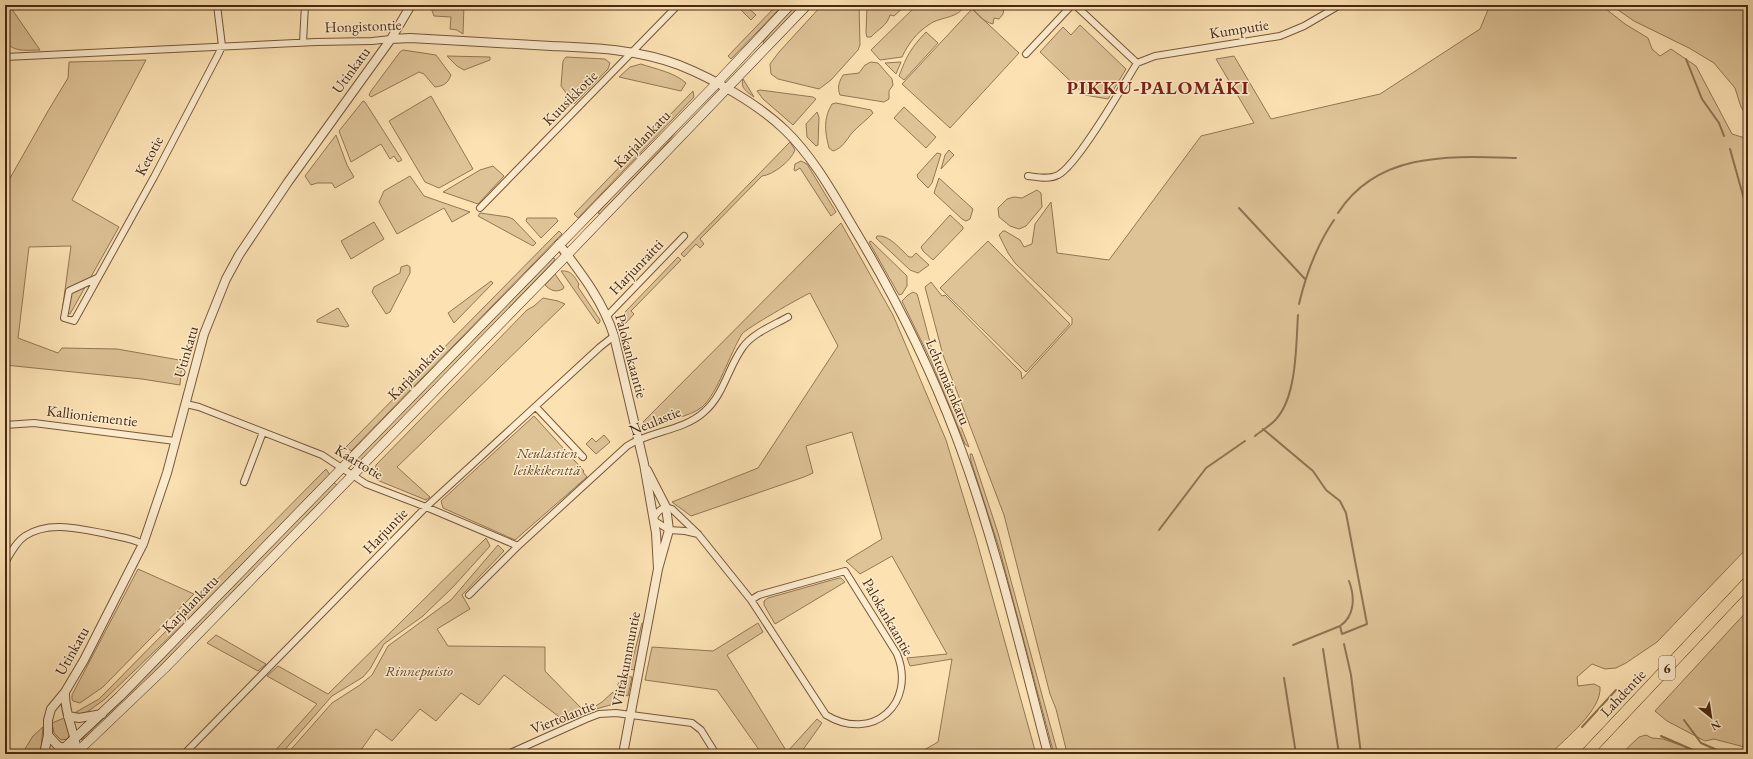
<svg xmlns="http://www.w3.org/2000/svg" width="1753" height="759" font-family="'EB Garamond',serif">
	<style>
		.green { fill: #dec397; stroke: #947654 }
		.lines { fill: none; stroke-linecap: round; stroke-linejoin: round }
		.stream { stroke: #907251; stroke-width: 2 }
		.minor-casing { stroke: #76573a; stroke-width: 8 }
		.tertiary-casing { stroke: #76573a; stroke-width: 10 }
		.secondary-casing { stroke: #492911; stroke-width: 10 }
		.trunk-casing { stroke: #492911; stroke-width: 12 }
		.minor { stroke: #fdecce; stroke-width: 6 }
		.tertiary { stroke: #fdecce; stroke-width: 8 }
		.secondary { stroke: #fdecce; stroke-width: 9 }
		.trunk { stroke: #fce2b3; stroke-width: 11 }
		.labels { text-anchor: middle; stroke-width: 3; stroke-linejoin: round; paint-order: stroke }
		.shield { fill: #fdecce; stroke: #7f644a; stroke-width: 1 }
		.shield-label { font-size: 14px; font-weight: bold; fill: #492911 }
		.street-label { font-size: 15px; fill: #492911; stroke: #fdecce }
		.park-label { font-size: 15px; font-style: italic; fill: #67482c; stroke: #fdecce }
		.district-label { font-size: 19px; font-weight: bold; letter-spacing: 1px; fill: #7a1f14; stroke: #fdecce }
	</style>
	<rect width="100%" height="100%" fill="#fce2b3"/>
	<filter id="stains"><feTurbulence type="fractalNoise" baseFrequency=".005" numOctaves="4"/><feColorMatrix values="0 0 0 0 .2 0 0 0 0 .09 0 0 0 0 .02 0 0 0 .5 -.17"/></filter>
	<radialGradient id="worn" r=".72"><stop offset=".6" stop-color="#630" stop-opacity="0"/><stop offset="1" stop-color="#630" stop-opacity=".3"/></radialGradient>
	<path class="green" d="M 5,5 L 9,5 L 40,50 C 27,50 14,53 5,41 Z
		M 430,5 L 464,5 L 463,34 L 457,30 L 450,29 L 451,17 L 434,16 Z
		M 736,5 L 745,5 L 756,15 L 751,20 Z
		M 777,5 L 783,5 L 731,59 L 728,56 Z
		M 795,5 L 802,5 L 764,44 L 763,42 L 778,23 Z
		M 822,5 L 859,5 L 860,45 L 858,50 L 831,80 L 819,89 L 778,79 L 771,74 L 770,64 L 779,52 Z
		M 867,5 L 906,5 L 894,16 L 890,15 C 887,26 878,29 871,37 L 867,37 L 866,33 Z
		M 917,5 L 964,5 C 961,18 939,17 930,24 C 917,32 908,44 902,57 L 880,60 L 871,50 Z
		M 971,5 L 1007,5 L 1004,8 L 1003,14 L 999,19 L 994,18 L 993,24 C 984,22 975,13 971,5 Z
		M 1490,5 L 1601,5 L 1625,24 L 1648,38 L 1652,49 L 1660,56 L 1671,49 L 1696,66 L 1732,134 L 1748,139 L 1748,547 L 1657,642 L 1626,663 L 1616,668 L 1605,669 L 1592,664 L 1577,677 L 1578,686 L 1594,684 L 1600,687 C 1602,710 1565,739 1550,754 L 1069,754 L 1066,749 L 1056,709 L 1050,694 L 1004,515 L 943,355 L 925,287 L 931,282 L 942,296 L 945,295 L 1021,372 L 1022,379 L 1072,324 L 1072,318 L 1015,263 L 1008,253 L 999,235 L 1003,231 L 1005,231 L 1020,240 L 1024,247 L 1032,244 L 1035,224 L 1051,202 L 1057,253 L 1109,260 L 1201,136 L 1254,123 L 1216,59 L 1234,56 L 1271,119 L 1380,94 L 1480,29 Z
		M 1611,5 L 1748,5 L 1748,118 L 1741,107 L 1735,88 L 1714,63 L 1689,48 L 1634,21 Z
		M 972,9 L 1019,53 L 950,128 L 902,84 Z
		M 1080,25 L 1126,69 L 1108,99 L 1085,95 L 1040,52 L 1063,27 L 1071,35 Z
		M 926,32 L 938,43 L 904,80 L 899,76 C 907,55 911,48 926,32 Z
		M 403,50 L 436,55 L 451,75 C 448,83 444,86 435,87 L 424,74 L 419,72 L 371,97 L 369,95 L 371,91 L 400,52 Z
		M 447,56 L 490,57 L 490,60 L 464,70 L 457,66 Z
		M 566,57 L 605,59 L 610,63 L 608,69 L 574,104 L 561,86 L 563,61 Z
		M 146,60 L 72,200 L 119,227 L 70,314 L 62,312 L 71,246 L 29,247 L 18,338 L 58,353 L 62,348 L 117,349 L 185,361 L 181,372 L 180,385 L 142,379 L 5,365 L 5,187 L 48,111 L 68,78 L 69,62 Z
		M 871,62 L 878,63 L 892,79 L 893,85 L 889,91 L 889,99 L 884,102 L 840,95 C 837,87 839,82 843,75 L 859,73 L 865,65 Z
		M 901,62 L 896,74 L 885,63 Z
		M 641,64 C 655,69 674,72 686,83 L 681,91 L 619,77 L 630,67 Z
		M 743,79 L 754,97 C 747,92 740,88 743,79 Z
		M 760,90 L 813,97 L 816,99 L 793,125 L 763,99 L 757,91 Z
		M 693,91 L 694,97 L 578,218 L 574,214 Z
		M 431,96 L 473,169 L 439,188 L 425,182 L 389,121 Z
		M 363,101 L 365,102 L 402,160 L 398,162 L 394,156 L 390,159 L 381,144 L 351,162 L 339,131 Z
		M 836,103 L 871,110 L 873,113 C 867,120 858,126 852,133 C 846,140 843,148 833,151 L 829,148 C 825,132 823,119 832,104 Z
		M 904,107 L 936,137 L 926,148 L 894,118 Z
		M 817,112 L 819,117 L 818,145 L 816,146 L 807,137 L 806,124 Z
		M 678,129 L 668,142 L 600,214 L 598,213 L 618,189 Z
		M 336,135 L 347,165 L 354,177 L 335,188 L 332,183 L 317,183 L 311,185 L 305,176 Z
		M 790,142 L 795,150 C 791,161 773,175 762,176 L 700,239 L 704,244 L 700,248 L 696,244 L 684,257 L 681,254 Z
		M 949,150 L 954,155 L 941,169 L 945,155 Z
		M 937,153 L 941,154 L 932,183 L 928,188 L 918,178 L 917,175 Z
		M 801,161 L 807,164 L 836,212 L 831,216 L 800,168 L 795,171 L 794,170 L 795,164 Z
		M 493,166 L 504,176 L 478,204 L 443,192 L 480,170 Z
		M 410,176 L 424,196 L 470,212 L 452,222 L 444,208 L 397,234 L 379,202 L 384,191 Z
		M 939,178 L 973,209 L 970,219 L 966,221 L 962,219 L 934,193 Z
		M 1037,190 L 1041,193 L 1042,207 L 1026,226 L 1019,229 L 1010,226 L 999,217 L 998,208 L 1007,199 L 1014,197 L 1022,198 Z
		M 480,213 L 508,217 L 513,219 L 536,243 L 533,246 L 478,216 Z
		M 950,215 L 963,227 L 963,229 L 933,260 L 923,251 L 921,247 Z
		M 527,218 L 556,218 L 558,221 L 541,238 L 526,221 Z
		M 374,222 L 384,239 L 351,259 L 341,241 Z
		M 841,223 L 893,315 L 946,440 L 976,538 L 1036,754 L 917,754 L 938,742 L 952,659 L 910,666 L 907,658 L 947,654 L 892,556 L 860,574 L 846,561 L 882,539 L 852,432 L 806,446 L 813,473 L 804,477 L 691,516 L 672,502 L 758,468 L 838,346 L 810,293 C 801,297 745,329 742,334 C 730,353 718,393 702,407 C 690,417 662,422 647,424 L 643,422 Z
		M 559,231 L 562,234 L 351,451 L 346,447 Z
		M 877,236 C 890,235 900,249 909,257 L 912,257 L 916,253 L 929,265 L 918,273 L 910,270 L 876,238 Z
		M 871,241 L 907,276 L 907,286 L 902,294 L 899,295 L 869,242 Z
		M 988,241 L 1070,324 L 1026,372 L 940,288 Z
		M 678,257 L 681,260 L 631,311 L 634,314 L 624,325 L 621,326 L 620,319 L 626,311 Z
		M 553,258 L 555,259 L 554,261 L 361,461 L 357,458 Z
		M 407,265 L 410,267 L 410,273 L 390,312 L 386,314 L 372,292 L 374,287 L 400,273 L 401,267 Z
		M 561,271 C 571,270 574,276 579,284 L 578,287 L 600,320 L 600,322 L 598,324 Z
		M 555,274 L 564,287 L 563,289 C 555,293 550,290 545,285 Z
		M 491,281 L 493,283 L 454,323 L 448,313 Z
		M 913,292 L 917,294 L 918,297 L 935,361 L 969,447 L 965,444 L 931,361 L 902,301 L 908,295 Z
		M 543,298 L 558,301 L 565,304 L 397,467 L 430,497 L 426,500 L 377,480 L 374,474 L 376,465 L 527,310 L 534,306 Z
		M 338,308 L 349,326 L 346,327 L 317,322 L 317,320 Z
		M 534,416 L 584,471 L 583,472 L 587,477 L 515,540 L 443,508 L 441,501 Z
		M 604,435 L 610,442 L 596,454 L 586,444 L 592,438 L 596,442 Z
		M 970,454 L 972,454 L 998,533 L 1058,754 L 1054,754 L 1000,551 L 971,461 Z
		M 326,469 L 330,475 L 185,622 L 105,699 L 87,712 L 78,714 L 76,712 L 99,699 Z
		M 333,482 L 337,485 L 147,680 L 90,735 L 81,740 L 131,692 Z
		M 486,538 L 490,546 L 453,587 L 423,616 L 384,644 L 370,669 L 363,677 L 332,696 L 281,754 L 272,754 L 317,704 L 267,676 L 278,666 L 328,694 Z
		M 498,545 L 504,551 L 462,595 L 470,609 L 437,629 L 448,646 L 545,647 L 545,671 L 582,709 L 562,719 L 504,675 L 479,705 L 461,693 L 436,721 L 420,709 L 392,741 L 376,729 L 358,754 L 287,754 L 332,703 L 360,685 L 372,675 L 388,646 L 451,600 Z
		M 138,569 L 194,594 L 103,687 L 80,703 L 73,701 L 72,699 L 72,695 Z
		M 839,578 L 841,578 L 845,582 L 775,624 L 764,605 L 764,601 L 768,598 Z
		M 1748,610 L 1748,748 L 1714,739 L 1705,741 L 1667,721 L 1655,711 Z
		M 642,623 L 644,623 L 634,670 L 630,669 Z
		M 758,623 L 763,632 L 727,655 L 787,752 L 817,719 L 822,723 L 800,754 L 762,754 L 717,690 L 645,680 L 652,647 L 713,651 Z
		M 216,635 L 266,664 L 258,671 L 207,643 Z
		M 624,676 L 632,677 L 628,696 L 623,694 L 618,689 L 618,684 Z
		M 613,692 L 614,696 L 614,704 L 596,709 L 577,718 L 602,702 Z
		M 64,718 C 68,725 73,732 67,739 L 61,740 L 54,733 L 52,723 Z
		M 43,727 L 41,748 L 39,754 L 24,754 L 23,752 L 33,736 Z
		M 1646,735 L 1652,738 L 1663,739 L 1706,754 L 1621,754 L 1639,737 Z"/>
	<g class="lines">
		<path class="stream" d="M 1686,59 L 1702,99 L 1719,123 L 1724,136
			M 1730,149 L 1744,199
			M 1745,206 L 1748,213
			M 1239,208 L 1305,279
			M 1338,213 C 1378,151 1451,156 1516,158
			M 1299,304 C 1306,274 1317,245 1334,220
			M 1263,429 L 1313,471 L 1326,490 L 1340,501 L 1346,513 L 1367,624 L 1342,634 L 1340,626 C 1355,616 1355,597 1349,581
			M 1255,436 C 1262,430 1272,425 1277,418 C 1297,395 1296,344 1298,315
			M 1159,530 L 1206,468 L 1245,441
			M 1344,644 L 1351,675 L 1361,754
			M 1293,645 L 1340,626
			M 1323,649 L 1339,754
			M 1284,678 L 1296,754
			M 1684,720 L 1701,743 L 1717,750
			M 1582,727 L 1616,690
			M 1661,736 L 1702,754
			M 1725,753 L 1726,754"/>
		<g class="minor-casing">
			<path id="minor" d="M 1075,5 L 1137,63
				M 303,42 L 305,5
				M 1026,54 L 1072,5
				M 5,57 L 316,42 L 372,41 L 391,39
				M 1137,63 L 1155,56 L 1280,36 L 1304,26 L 1340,5
				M 1028,176 C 1037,177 1049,180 1058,175 C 1077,166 1124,84 1137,63
				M 480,208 L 678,5
				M 97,278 L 69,291 L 64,318 L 74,321 L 154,177 L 219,53 L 222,46 L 217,5
				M 607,316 L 684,236
				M 186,404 L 199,407 L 322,455 L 366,484 L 426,507 L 518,546
				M 536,407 L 583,457
				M 5,425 L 34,423 L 175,441
				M 244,482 L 263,432
				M 654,517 C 659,510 663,506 672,509 L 698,534 L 751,600 L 826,715 C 872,743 917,704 897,654 L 845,571 L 759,595 L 751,600
				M 655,521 L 669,530 L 685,531 L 698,534
				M 5,563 C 10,554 16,542 25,536 C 49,520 81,529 107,534 C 119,537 131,538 143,544
				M 469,595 L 518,546 L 627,446 C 650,431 683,431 704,412 C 724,395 728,367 743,347 C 753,333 774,325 788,317
				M 184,754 L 426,507 L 600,347 L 614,336
				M 508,754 L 586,719 L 599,714 L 616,713 L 692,723 L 701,730 L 716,754"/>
		</g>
		<g class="tertiary-casing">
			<path id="tertiary" d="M 391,39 L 410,38 C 457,41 504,43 551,46 C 595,48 637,49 679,65 C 714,79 758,104 785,130 C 815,159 835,197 856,232 C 895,297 929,365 956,436 C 995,539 1020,648 1048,754
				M 559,244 C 581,273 603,301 614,336 L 644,464 L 656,533 L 658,569
				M 68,716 L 79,718 L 102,714
				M 48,735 L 58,746 L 77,752 C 75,732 64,713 65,692
				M 44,754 L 48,735 L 48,720 L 51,709 L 65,692 L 84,660 L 143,544 L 167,473 L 204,334 L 226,279 L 239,255 L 288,182 L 391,39 L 411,5
				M 623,754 L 658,569 L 669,530 L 666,507 L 647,470"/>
		</g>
		<g class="secondary-casing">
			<path id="secondary" d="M 58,754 L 120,696 L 716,84 L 790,5
				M 75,754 L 165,668 L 567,255 L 807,5"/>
		</g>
		<g class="trunk-casing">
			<path id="trunk" d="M 1586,754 L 1748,582"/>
		</g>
		<use href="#minor" class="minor"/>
		<use href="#tertiary" class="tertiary"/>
		<use href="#secondary" class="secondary"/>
		<use href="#trunk" class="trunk"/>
	</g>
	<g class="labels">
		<rect class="shield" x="1659" y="656" width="16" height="24" rx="3"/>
		<g class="shield-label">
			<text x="1667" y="673">6</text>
		</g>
		<g class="street-label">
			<text transform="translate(363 26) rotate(-2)" y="5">Hongistontie</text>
			<text transform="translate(1239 29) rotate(-9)" y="5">Kumputie</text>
			<text transform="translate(351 70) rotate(-54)" y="5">Utinkatu</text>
			<text transform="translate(570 98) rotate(-45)" y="5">Kuusikkotie</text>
			<text transform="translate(642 139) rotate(-46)" y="5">Karjalankatu</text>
			<text transform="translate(149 156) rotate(-62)" y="5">Ketotie</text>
			<text transform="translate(636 267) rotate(-46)" y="5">Harjunraitti</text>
			<text transform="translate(186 352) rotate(-74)" y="5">Utinkatu</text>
			<text transform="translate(631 356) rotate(75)" y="5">Palokankaantie</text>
			<text transform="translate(416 371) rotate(-46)" y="5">Karjalankatu</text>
			<text transform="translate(948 382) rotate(67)" y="5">Lehtomäenkatu</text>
			<text transform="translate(92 416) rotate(7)" y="5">Kallioniementie</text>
			<text transform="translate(655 421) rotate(-22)" y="5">Neulastie</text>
			<text transform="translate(359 462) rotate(31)" y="5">Kaartotie</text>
			<text transform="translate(385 531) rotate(-46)" y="5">Harjuntie</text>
			<text transform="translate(190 604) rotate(-46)" y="5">Karjalankatu</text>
			<text transform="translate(888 617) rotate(60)" y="5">Palokankaantie</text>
			<text transform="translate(72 651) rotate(-61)" y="5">Utinkatu</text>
			<text transform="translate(626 659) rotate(-79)" y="5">Viitakummuntie</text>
			<text transform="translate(1623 693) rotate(-47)" y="5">Lahdentie</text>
			<text transform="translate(563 717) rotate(-22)" y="5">Viertolantie</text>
		</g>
		<g class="park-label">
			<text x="547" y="458">Neulastien<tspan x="547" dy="17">leikkikenttä</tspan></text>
			<text x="419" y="676">Rinnepuisto</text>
		</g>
		<g class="district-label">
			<text x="1158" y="94">PIKKU-PALOMÄKI</text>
		</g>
	</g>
	<rect width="1753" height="759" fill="none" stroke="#fce2b3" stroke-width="20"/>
	<rect x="6" y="6" width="1741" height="747" fill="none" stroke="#492911" stroke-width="2"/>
	<rect x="10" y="10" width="1733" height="739" fill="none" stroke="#492911"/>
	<g transform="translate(1711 717) rotate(150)" stroke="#fdecce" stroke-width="3" paint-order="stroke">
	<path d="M0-3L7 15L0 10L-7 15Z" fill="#492911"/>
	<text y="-6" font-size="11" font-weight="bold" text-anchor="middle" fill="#492911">N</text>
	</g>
	<rect width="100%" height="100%" filter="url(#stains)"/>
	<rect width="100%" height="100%" fill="url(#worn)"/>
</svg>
